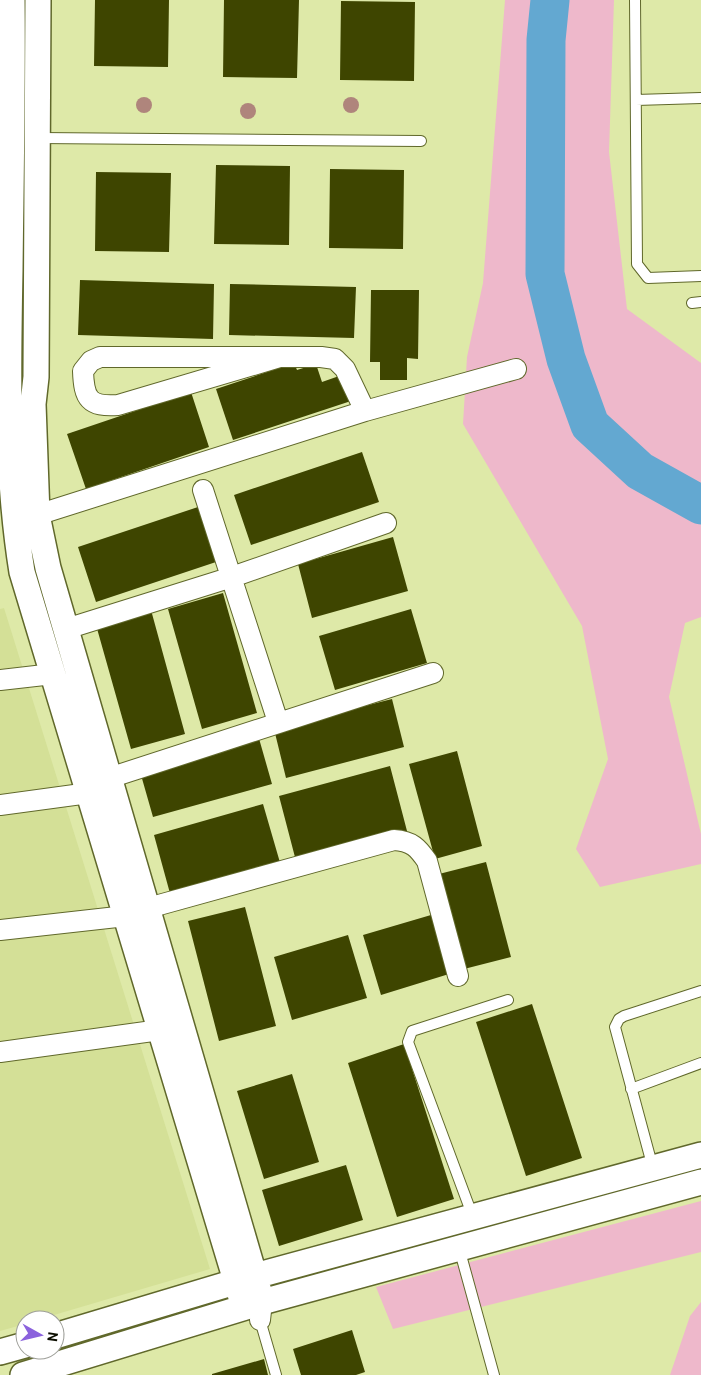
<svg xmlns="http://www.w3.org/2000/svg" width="701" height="1375" font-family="Barlow,sans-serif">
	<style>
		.built { fill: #d4e097 }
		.green { fill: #eeb8cb }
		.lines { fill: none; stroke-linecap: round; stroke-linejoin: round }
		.river { stroke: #63a8d1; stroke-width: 39 }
		.building { fill: #3e4500 }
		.service-casing { stroke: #60682b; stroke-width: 12 }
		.minor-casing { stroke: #60682b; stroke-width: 22 }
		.tertiary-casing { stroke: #60682b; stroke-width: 28 }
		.service { stroke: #fff; stroke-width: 10 }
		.minor { stroke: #fff; stroke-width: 20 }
		.tertiary { stroke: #fff; stroke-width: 25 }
		.tree { fill: #af857c }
	</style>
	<rect width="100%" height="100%" fill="#dee9a8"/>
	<path class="built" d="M 4,608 L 210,1269 L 37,1320 L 25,1320 L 25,1324 L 0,1331 L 0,609 Z"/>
	<path class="green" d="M 505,0 L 614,0 L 609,152 L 627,309 L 701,363 L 701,617 L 685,623 L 669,697 L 701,834 L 701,864 L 600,887 L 576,849 L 608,759 L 582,626 L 463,424 L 467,357 L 483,283 Z
		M 701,1201 L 701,1252 L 393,1329 L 376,1287 Z
		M 701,1302 L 701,1375 L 670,1375 L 690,1316 Z"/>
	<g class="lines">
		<path class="river" d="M 550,0 L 546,40 L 545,274 L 566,359 L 590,425 L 640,471 L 701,505"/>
	</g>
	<path class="building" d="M 95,0 L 169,0 L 168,67 L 94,66 Z
		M 224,0 L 299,0 L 297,78 L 223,77 Z
		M 341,1 L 415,2 L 414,81 L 340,80 Z
		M 216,165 L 290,166 L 289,245 L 214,244 Z
		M 330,169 L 404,170 L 403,249 L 329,248 Z
		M 96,172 L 171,173 L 169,252 L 95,251 Z
		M 80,280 L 214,284 L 213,339 L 78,335 Z
		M 230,284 L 356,287 L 354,338 L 229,335 Z
		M 371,290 L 419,290 L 418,359 L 407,358 L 407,380 L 380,380 L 380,362 L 370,362 Z
		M 294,363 L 297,370 L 316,364 L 322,382 L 342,375 L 351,401 L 233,440 L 216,389 Z
		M 191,392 L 209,447 L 86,489 L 67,434 Z
		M 362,452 L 379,502 L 251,545 L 234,495 Z
		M 198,507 L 216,562 L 96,602 L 78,547 Z
		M 393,537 L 408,591 L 312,618 L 298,564 Z
		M 223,593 L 257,713 L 202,729 L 168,609 Z
		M 411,609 L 427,663 L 335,690 L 319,636 Z
		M 151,610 L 185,734 L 131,749 L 96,625 Z
		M 392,699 L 404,747 L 286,778 L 274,729 Z
		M 258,735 L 272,784 L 153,817 L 139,768 Z
		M 457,751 L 482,846 L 435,859 L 409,764 Z
		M 390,766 L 407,831 L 296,861 L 279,796 Z
		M 263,804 L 281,866 L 171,897 L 154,835 Z
		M 486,862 L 511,957 L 464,969 L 439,874 Z
		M 245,907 L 276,1026 L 219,1041 L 188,921 Z
		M 431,915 L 449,974 L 381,995 L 363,935 Z
		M 348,935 L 367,998 L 292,1020 L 274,957 Z
		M 532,1004 L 582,1158 L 526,1176 L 476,1022 Z
		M 404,1044 L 454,1199 L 397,1217 L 348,1063 Z
		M 292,1074 L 319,1162 L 264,1179 L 237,1091 Z
		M 346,1165 L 363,1220 L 279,1246 L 262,1190 Z
		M 352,1330 L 365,1372 L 356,1375 L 301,1375 L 293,1349 Z
		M 264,1359 L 268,1375 L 212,1375 L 212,1374 Z"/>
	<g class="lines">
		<g class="service-casing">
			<path id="service" d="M 635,0 L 637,264 L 648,278 L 701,276
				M 636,100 L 701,98
				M 38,138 L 421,141
				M 692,303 L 701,302
				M 631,1089 L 701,1063
				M 653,1168 L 615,1027 L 619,1019 L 624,1016 L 701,991
				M 473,1217 L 408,1042 L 412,1031 L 508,1000
				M 459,1248 L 494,1375
				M 260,1320 L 276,1375"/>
		</g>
		<g class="minor-casing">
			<path id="minor" d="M 280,357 L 118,405 C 89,407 84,399 83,371 L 91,361 L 100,357 L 321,357 L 335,359 L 345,369 L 365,411
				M 203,490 L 278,722
				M 37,515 L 365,411 L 516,369
				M 66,629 L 232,577 L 386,523
				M 0,680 L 53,674
				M 109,778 L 433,673
				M 0,805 L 89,793
				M 148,908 L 394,840 C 412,841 418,848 427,861 L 458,976
				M 0,930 L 126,916
				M 0,1052 L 160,1030
				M 260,1320 L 262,1302"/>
		</g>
		<g class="tertiary-casing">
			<path id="tertiary" d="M 12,0 C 13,90 11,180 10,270 C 8,371 6,472 22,572 L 244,1307
				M 38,0 L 36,377 L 33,404 L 37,515 L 48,568 L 262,1302
				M 55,1336 L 255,1276 L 701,1155
				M 0,1352 L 25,1345
				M 23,1375 L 262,1302 L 701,1182"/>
		</g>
		<use href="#service" class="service"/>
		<use href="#minor" class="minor"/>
		<use href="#tertiary" class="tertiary"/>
	</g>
	<g class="tree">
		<circle cx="144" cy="105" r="8"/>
		<circle cx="351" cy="105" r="8"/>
		<circle cx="248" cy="111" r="8"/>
	</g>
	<g transform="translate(40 1335) rotate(98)"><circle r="24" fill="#ffffff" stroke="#9e9f99"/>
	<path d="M0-4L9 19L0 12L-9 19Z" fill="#8b62dd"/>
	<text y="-8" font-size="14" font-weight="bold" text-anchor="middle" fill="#0c0e00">N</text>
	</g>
</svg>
